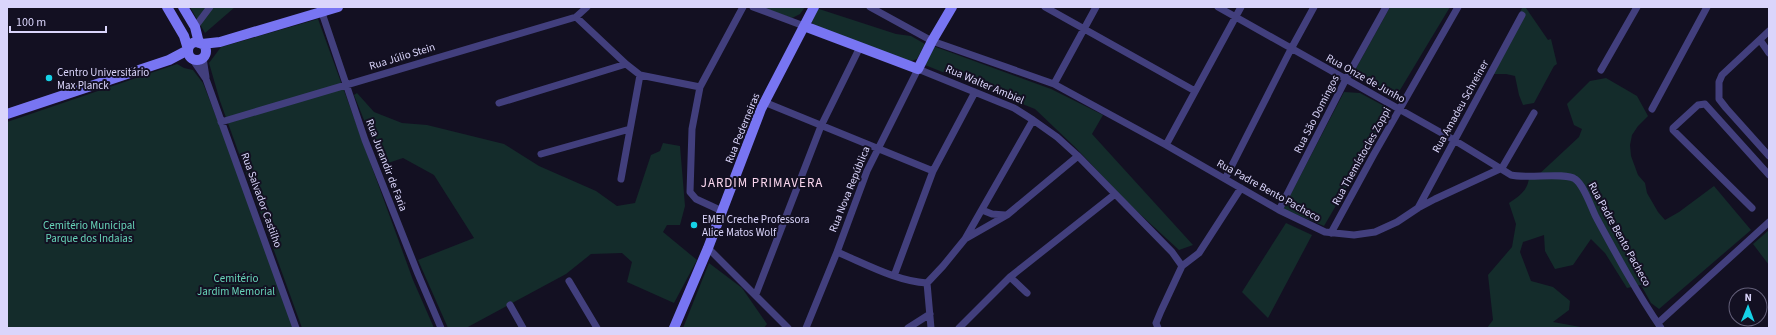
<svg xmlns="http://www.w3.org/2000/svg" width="1776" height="335" font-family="'Source Sans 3',sans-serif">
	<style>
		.green { fill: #142c2b }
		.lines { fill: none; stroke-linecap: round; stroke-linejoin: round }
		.street { stroke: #423f7d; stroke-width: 7 }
		.secondary { stroke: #7875f2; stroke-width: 10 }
		.poi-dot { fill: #15d2e7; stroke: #131022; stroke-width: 1.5 }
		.labels { text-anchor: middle; stroke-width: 4; stroke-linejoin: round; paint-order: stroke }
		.street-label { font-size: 11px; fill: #dad5fb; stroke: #131022 }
		.poi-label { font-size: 11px; fill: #dad5fb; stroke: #131022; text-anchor: start }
		.park-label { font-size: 11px; fill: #68d5b9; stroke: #131022 }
		.quarter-label { font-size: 13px; letter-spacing: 1px; fill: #fbd7ee; stroke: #131022 }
	</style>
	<rect width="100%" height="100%" fill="#131022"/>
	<path class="green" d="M 190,7 L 235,7 L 205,33 Z
		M 760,7 L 805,7 L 800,14 L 792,18 Z
		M 1390,7 L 1450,7 L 1394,100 L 1359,79 L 1354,72 Z
		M 816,8 L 896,34 L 911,36 L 925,44 L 917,59 L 909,62 L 814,26 L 811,20 Z
		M 1522,8 L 1526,8 L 1548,40 L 1551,39 L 1557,64 L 1554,66 L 1534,103 L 1523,105 L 1519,95 L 1515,76 L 1506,74 L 1490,74 Z
		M 318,19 L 413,280 L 434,328 L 302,328 L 220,101 L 209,63 L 221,47 Z
		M 933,46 L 1051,89 L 1103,115 L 1092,134 L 1193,245 L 1179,250 L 1128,203 L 1076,148 L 1035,109 L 925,65 Z
		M 177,64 L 184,68 L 193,70 L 203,83 L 274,265 L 295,328 L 7,328 L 7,122 Z
		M 1606,78 L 1637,96 L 1648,116 L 1638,126 L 1632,135 L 1630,145 L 1631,156 L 1638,175 L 1645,183 L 1647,193 L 1658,212 L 1665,220 L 1679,212 L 1714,186 L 1751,230 L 1659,309 L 1651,303 L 1641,285 L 1627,288 L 1605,253 L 1591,239 L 1573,265 L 1555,269 L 1545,251 L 1544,235 L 1523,242 L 1520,252 L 1531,281 L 1553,287 L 1570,301 L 1569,310 L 1553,322 L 1586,328 L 1487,328 L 1493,320 L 1488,275 L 1512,247 L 1516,224 L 1509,203 C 1520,196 1529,189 1529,176 L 1536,177 L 1579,137 L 1582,129 L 1574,125 L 1567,104 L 1590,81 Z
		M 1344,92 L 1360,93 L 1384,106 L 1389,115 L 1324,226 L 1283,209 Z
		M 357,93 L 374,112 L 402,123 L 427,125 L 504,144 L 539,166 L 596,191 L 617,206 L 635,203 L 651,155 L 660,151 L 663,143 L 680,146 L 685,206 L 680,225 L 667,225 L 663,232 L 697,260 L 674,303 L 627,282 L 632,262 L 622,253 L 591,254 L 566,274 L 466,328 L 448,328 L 418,260 L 474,238 L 434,175 L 403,158 L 388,163 L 376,150 L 354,95 Z
		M 1286,223 L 1312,235 L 1268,318 L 1242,292 Z
		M 1769,230 L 1769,265 L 1753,244 Z
		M 709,263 L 742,288 L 767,324 L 764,328 L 683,328 Z"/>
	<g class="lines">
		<path class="street" d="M 320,7 L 365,140 L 418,274 L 441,328
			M 753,7 L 804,26
			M 870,7 L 932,41 L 1054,84 L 1166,145 L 1279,210 L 1325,232 L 1354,235 L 1375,232 L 1397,222 L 1418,208 L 1435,199 L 1502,168
			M 1045,7 L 1195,91
			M 1218,7 L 1454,140 L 1511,175 C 1527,179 1565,172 1575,179 C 1584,185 1591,207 1596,217 C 1616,254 1637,293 1661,328
			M 576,17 L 626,64 L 640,75 L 700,87
			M 195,27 L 210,7
			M 1769,31 L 1722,75 L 1719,82 L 1719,99 L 1726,108 L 1769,156
			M 1760,40 L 1769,53
			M 203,58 L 206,77
			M 193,60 L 206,79 L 296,328
			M 1601,70 L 1637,7
			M 1054,84 L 1096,7
			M 764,102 L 933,171
			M 499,103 L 626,64
			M 1652,109 L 1707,7
			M 221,122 L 576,17 L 587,7
			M 1166,145 L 1241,7
			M 541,154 L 630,129
			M 1502,168 L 1534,113
			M 621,179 L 640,75
			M 1225,179 L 1291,49 L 1314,7
			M 1418,208 L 1522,15
			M 1752,208 L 1673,130 L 1673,128 L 1698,105 L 1705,104 L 1769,175
			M 982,210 L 992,214 L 1005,215
			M 1279,210 L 1346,79 L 1386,7
			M 722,211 L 696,199 L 690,192 L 692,129 L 700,87 L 743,7
			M 1331,233 L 1374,154 L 1458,7
			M 965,239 L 1007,215 L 1078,156
			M 708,248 L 788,328
			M 837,252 C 866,264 896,281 927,283
			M 894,276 L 933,171 L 975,92
			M 1010,277 L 1027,293
			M 569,281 L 597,328
			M 927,283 L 943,266 L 965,239 L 1033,120
			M 927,283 L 931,328
			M 756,294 L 821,126 L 860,47
			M 510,305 L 523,328
			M 1658,323 L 1769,222
			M 806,328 L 837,252 L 867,171 L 918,69 L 1014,108 L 1033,120 L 1057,137 L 1078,156 L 1172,252 L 1182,266
			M 908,328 L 930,314
			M 959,328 L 1010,277 L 1115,194
			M 1158,328 L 1156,323 L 1161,311 L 1182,266 L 1199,253 L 1241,188"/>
		<path class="secondary" d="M 167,7 L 184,36 L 188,49
			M 183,7 L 195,27 L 199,43
			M 804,26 L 918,69 L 932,41 L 952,7
			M188 51a9 9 0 1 1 18 0a9 9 0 1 1-18 0Z
			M 202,44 L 220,42 L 338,7
			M 7,114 L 169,60 L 188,50
			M 674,328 L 708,248 L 761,109 L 814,7"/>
	</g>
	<g class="poi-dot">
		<circle cx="49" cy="78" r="4"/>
		<circle cx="694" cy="225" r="4"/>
	</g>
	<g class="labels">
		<g class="street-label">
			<text transform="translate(402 56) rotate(-17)" y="4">Rua Júlio Stein</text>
			<text transform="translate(1366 78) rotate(29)" y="4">Rua Onze de Junho</text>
			<text transform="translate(985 84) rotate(23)" y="4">Rua Walter Ambiel</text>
			<text transform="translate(1460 106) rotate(-61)" y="4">Rua Amadeu Schreiner</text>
			<text transform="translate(1316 114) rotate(-63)" y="4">Rua São Domingos</text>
			<text transform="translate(742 128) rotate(-68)" y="4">Rua Pederneiras</text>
			<text transform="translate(1361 156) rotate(-61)" y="4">Rua Themístocles Zoppi</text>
			<text transform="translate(387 165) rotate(69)" y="4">Rua Jurandir de Faria</text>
			<text transform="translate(849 189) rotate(-68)" y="4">Rua Nova República</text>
			<text transform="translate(1269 190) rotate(29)" y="4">Rua Padre Bento Pacheco</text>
			<text transform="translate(262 200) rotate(70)" y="4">Rua Salvador Castilho</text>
			<text transform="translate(1620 234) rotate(61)" y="4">Rua Padre Bento Pacheco</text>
		</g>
		<g class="poi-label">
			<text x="57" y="76">Centro Universitário<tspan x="57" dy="13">Max Planck</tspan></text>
			<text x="702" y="223">EMEI Creche Professora<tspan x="702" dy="13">Alice Matos Wolf</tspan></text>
		</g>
		<g class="park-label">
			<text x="89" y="229">Cemitério Municipal<tspan x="89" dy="13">Parque dos Indaias</tspan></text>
			<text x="236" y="282">Cemitério<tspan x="236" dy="13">Jardim Memorial</tspan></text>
		</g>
		<g class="quarter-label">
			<text x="762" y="187">JARDIM PRIMAVERA</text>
		</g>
	</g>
	<rect width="1776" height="335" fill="none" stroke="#dad5fb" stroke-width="16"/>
	<g transform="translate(1748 307) rotate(1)"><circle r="19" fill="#131022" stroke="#635f79"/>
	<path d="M0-3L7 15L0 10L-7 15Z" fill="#15d2e7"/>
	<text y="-6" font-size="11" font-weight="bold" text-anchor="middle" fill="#dad5fb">N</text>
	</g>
	<path d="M10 26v6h96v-6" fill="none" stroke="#dad5fb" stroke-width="2"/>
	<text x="16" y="26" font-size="12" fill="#dad5fb" stroke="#131022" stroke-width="3" paint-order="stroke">100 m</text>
</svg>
